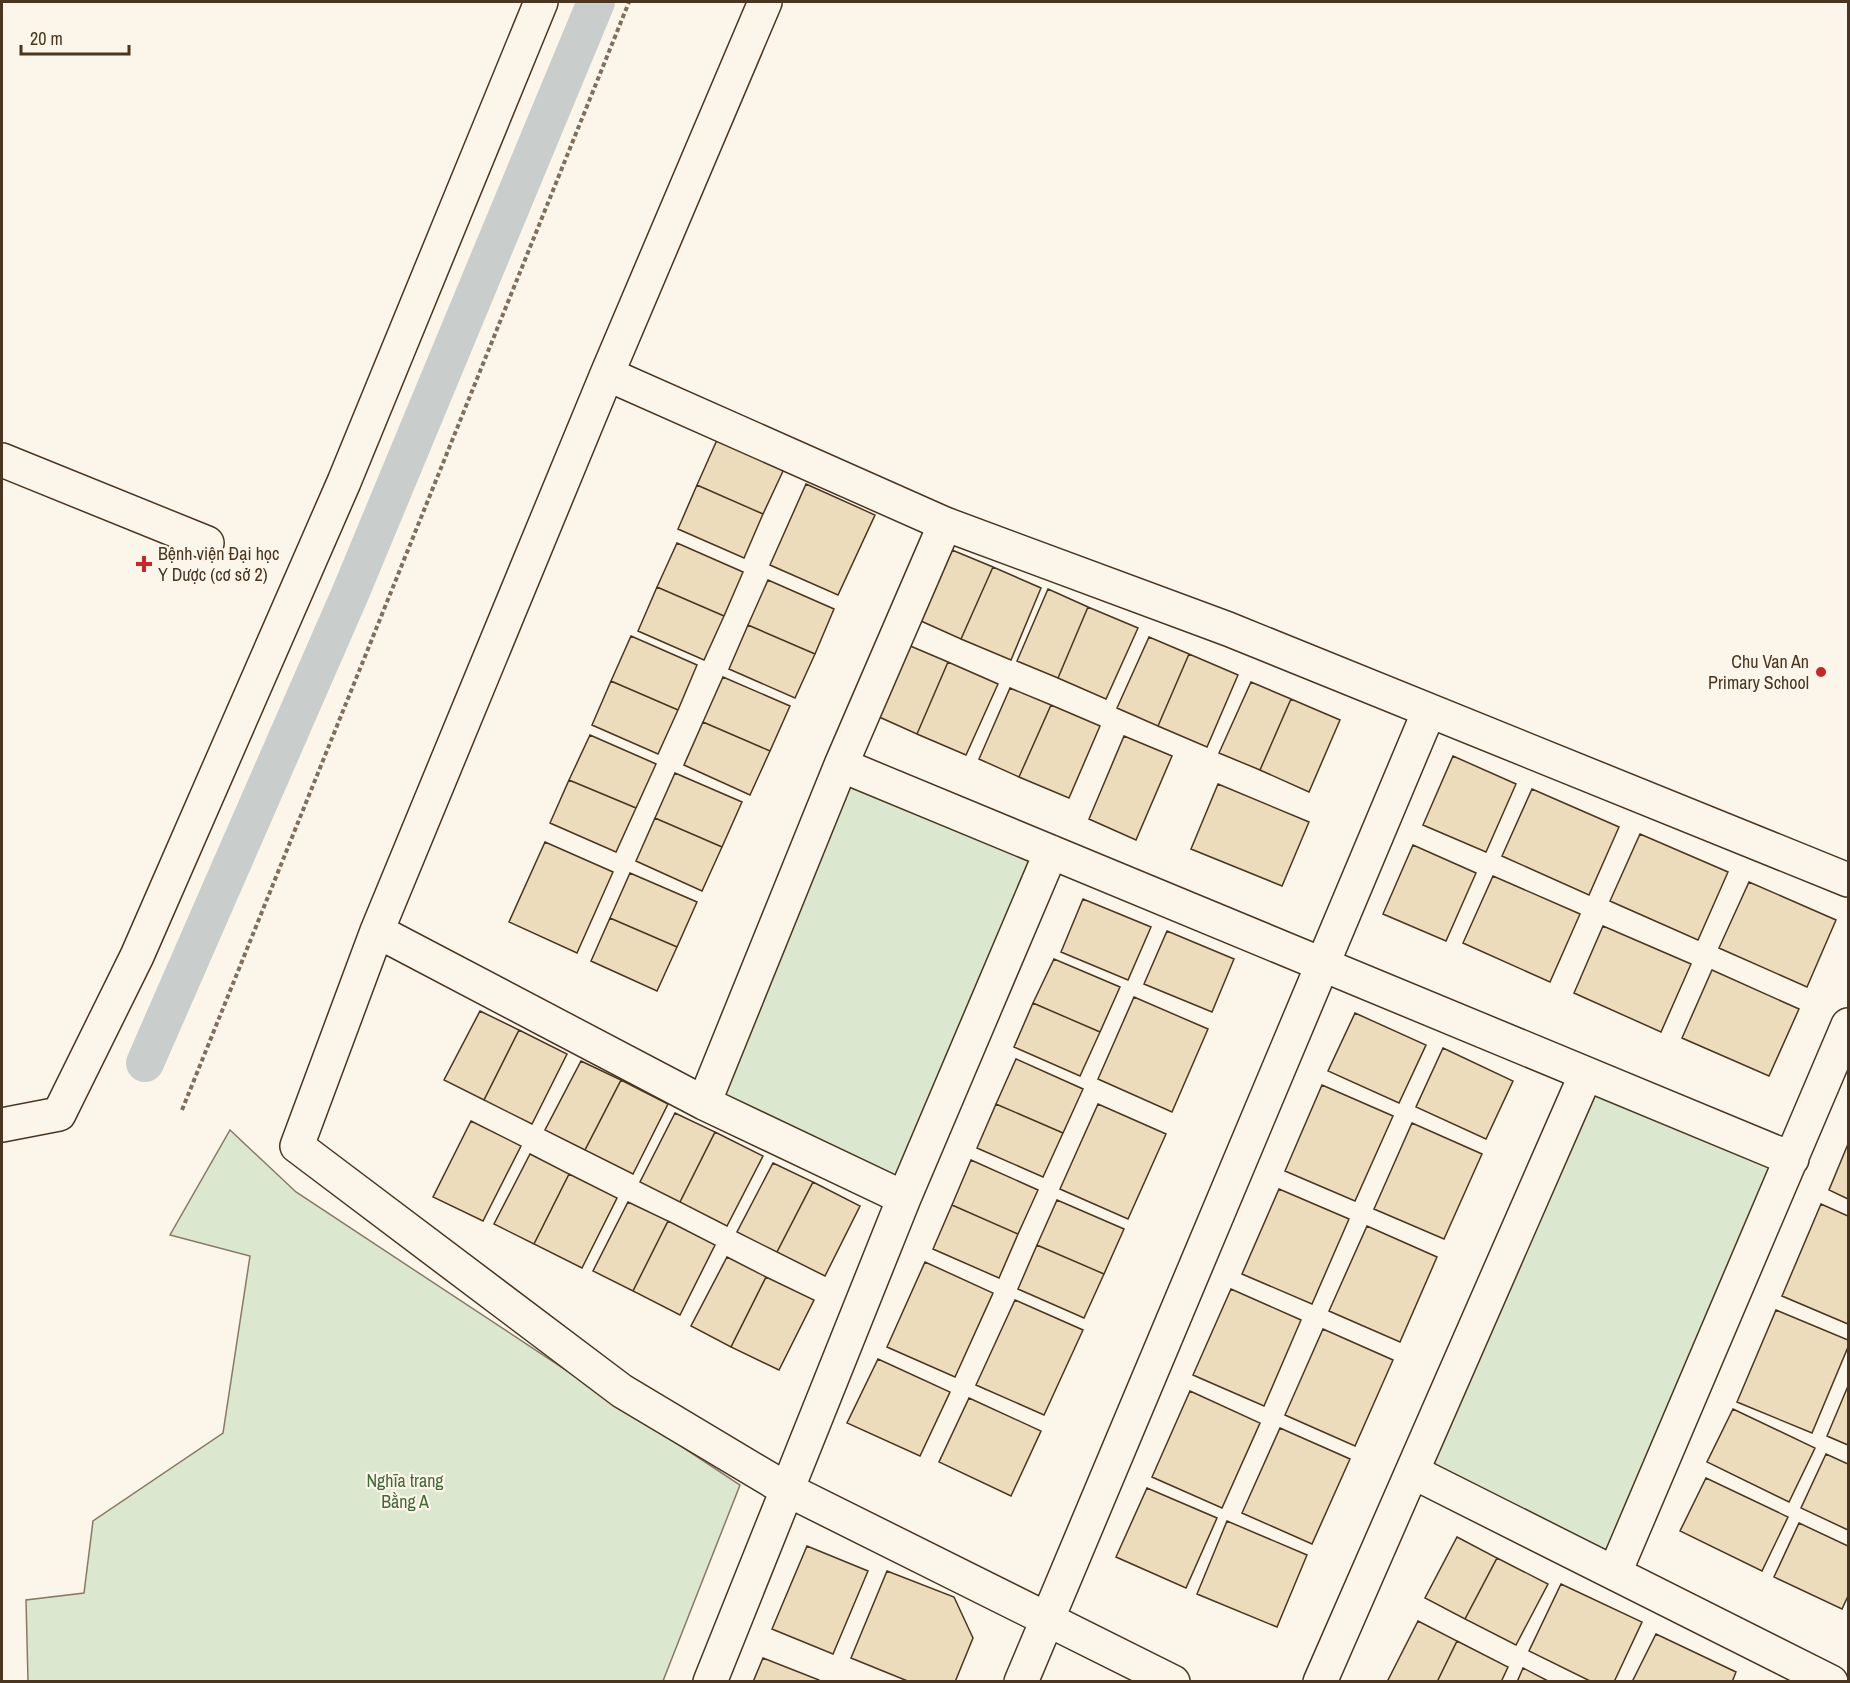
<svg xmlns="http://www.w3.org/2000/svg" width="1850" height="1683" font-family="'Archivo Narrow',sans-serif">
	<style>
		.green { fill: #dce7d0; stroke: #887966; stroke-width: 1.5 }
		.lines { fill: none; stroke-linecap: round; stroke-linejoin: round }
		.canal { stroke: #c9cecd; stroke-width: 38 }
		.building { fill: #ecdcbc; stroke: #4a3520; stroke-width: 1.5 }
		.minor-casing { stroke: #4a3520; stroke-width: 36 }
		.path { stroke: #7f6f5c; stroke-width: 4; stroke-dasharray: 4.5 3; stroke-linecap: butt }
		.minor { stroke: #fbf6e9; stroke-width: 33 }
		.poi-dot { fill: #c62828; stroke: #fbf6e9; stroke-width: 2 }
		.labels { text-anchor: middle; stroke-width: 4.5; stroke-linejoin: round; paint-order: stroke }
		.poi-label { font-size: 18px; fill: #4a3520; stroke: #fbf6e9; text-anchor: start }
		.park-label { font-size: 18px; fill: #436837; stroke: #fbf6e9 }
	</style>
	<rect width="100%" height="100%" fill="#fbf6e9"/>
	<path class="green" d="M 841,765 L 1051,852 L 904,1198 L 704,1103 Z
		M 1586,1074 L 1792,1159 L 1615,1572 L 1413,1472 Z
		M 230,1130 L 296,1192 L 740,1485 L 663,1681 L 28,1681 L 26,1600 L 84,1593 L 93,1521 L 223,1433 L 250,1256 L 170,1235 Z"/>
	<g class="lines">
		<path class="canal" d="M 145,1063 L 350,594 L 596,2"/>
	</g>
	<path class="building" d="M 717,440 L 784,469 L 763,514 L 697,485 Z
		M 806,484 L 875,515 L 838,595 L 770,565 Z
		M 697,485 L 763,514 L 744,558 L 678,529 Z
		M 677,543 L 743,572 L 724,616 L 657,587 Z
		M 952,550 L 993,567 L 961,639 L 921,621 Z
		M 993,567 L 1041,588 L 1011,660 L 961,639 Z
		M 768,580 L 834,609 L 815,654 L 748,625 Z
		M 657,587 L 724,616 L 704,660 L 638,631 Z
		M 1048,589 L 1088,607 L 1058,678 L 1017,661 Z
		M 1088,607 L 1138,628 L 1106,699 L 1058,678 Z
		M 748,625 L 815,654 L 795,698 L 729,669 Z
		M 631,636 L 697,665 L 678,710 L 611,681 Z
		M 1149,637 L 1189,654 L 1158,726 L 1117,708 Z
		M 908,645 L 948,662 L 917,734 L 877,716 Z
		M 1189,654 L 1238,675 L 1207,747 L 1158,726 Z
		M 948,662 L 998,684 L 966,755 L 917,734 Z
		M 723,677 L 790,706 L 770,751 L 703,722 Z
		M 611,681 L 678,710 L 658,754 L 592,725 Z
		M 1251,682 L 1291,699 L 1260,770 L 1219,753 Z
		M 1010,688 L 1051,705 L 1019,777 L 979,759 Z
		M 1291,699 L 1340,720 L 1309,792 L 1260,770 Z
		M 1051,705 L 1100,726 L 1069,798 L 1019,777 Z
		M 703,722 L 770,751 L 750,795 L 684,765 Z
		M 590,735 L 656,764 L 636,808 L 569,780 Z
		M 1124,736 L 1172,756 L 1136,840 L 1089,819 Z
		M 1453,756 L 1516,784 L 1486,852 L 1423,825 Z
		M 675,773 L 742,802 L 722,847 L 655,818 Z
		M 569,780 L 636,808 L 616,852 L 550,823 Z
		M 1218,784 L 1309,822 L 1282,886 L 1191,849 Z
		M 1532,789 L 1619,827 L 1589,895 L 1502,856 Z
		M 655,818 L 722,847 L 702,891 L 636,861 Z
		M 1640,834 L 1728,872 L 1698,940 L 1610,901 Z
		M 545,842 L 613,872 L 577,953 L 509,922 Z
		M 1413,845 L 1476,873 L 1446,941 L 1383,914 Z
		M 630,873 L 697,902 L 677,947 L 610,918 Z
		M 1493,876 L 1580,914 L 1550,982 L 1463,943 Z
		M 1749,882 L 1836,920 L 1807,987 L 1719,948 Z
		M 1083,899 L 1151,927 L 1128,980 L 1061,952 Z
		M 610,918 L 677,947 L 657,991 L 591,961 Z
		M 1603,926 L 1691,964 L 1661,1032 L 1574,993 Z
		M 1167,931 L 1234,959 L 1212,1012 L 1144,984 Z
		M 1054,959 L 1120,987 L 1100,1032 L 1033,1003 Z
		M 1712,970 L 1799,1009 L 1769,1076 L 1682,1038 Z
		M 1134,997 L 1208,1029 L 1172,1112 L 1098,1079 Z
		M 1033,1003 L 1100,1032 L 1080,1076 L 1014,1047 Z
		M 480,1011 L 519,1030 L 484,1100 L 444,1080 Z
		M 1355,1013 L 1426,1045 L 1399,1103 L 1328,1071 Z
		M 519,1030 L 567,1054 L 532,1124 L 484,1100 Z
		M 1443,1048 L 1513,1081 L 1486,1139 L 1416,1107 Z
		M 1016,1059 L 1083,1089 L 1063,1133 L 996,1104 Z
		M 581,1061 L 621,1080 L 585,1150 L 545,1130 Z
		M 621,1080 L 668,1104 L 633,1174 L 585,1150 Z
		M 1322,1085 L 1393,1116 L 1355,1201 L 1285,1171 Z
		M 996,1104 L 1063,1133 L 1043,1177 L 977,1148 Z
		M 1098,1104 L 1166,1134 L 1128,1219 L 1060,1189 Z
		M 675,1113 L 715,1132 L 680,1202 L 640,1182 Z
		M 471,1121 L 521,1146 L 483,1221 L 433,1197 Z
		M 1412,1123 L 1482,1154 L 1444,1239 L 1374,1209 Z
		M 715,1132 L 763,1156 L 727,1226 L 680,1202 Z
		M 1848,1144 L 1848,1199 L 1829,1190 Z
		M 530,1154 L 569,1174 L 534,1244 L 494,1224 Z
		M 971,1160 L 1038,1190 L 1018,1234 L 952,1205 Z
		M 773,1163 L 813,1182 L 777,1252 L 737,1232 Z
		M 569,1174 L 617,1198 L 582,1268 L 534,1244 Z
		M 813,1182 L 860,1206 L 825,1276 L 777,1252 Z
		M 1279,1189 L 1349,1219 L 1312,1304 L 1242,1274 Z
		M 1057,1200 L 1124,1229 L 1104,1274 L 1037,1245 Z
		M 628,1202 L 668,1221 L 633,1291 L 593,1271 Z
		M 1821,1204 L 1848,1216 L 1848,1324 L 1782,1296 Z
		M 952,1205 L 1018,1234 L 999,1278 L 933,1249 Z
		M 668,1221 L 715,1245 L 680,1315 L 633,1291 Z
		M 1367,1226 L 1437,1257 L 1400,1342 L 1329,1311 Z
		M 1037,1245 L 1104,1274 L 1084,1318 L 1018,1289 Z
		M 727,1257 L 766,1277 L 731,1347 L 691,1326 Z
		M 925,1262 L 993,1293 L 955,1377 L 887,1347 Z
		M 766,1277 L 814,1300 L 779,1370 L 731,1347 Z
		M 1231,1289 L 1301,1320 L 1264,1406 L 1193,1375 Z
		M 1015,1300 L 1083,1330 L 1044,1415 L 976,1385 Z
		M 1776,1310 L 1848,1340 L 1848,1347 L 1812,1433 L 1737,1402 Z
		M 1323,1329 L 1393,1360 L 1355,1446 L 1285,1415 Z
		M 878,1359 L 950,1392 L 920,1456 L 847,1423 Z
		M 1848,1386 L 1848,1445 L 1827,1436 Z
		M 1190,1391 L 1260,1423 L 1222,1508 L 1152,1477 Z
		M 969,1398 L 1041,1431 L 1011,1496 L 939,1462 Z
		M 1733,1409 L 1815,1448 L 1789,1502 L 1707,1462 Z
		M 1280,1428 L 1350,1459 L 1312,1544 L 1242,1513 Z
		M 1826,1454 L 1848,1464 L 1848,1530 L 1801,1508 Z
		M 1706,1478 L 1788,1517 L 1762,1571 L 1680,1531 Z
		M 1147,1488 L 1217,1518 L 1186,1588 L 1116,1557 Z
		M 1227,1521 L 1307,1555 L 1277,1627 L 1197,1594 Z
		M 1799,1523 L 1848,1546 L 1848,1596 L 1842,1609 L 1774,1577 Z
		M 1457,1537 L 1497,1558 L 1465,1619 L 1425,1598 Z
		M 807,1546 L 868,1571 L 833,1654 L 772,1629 Z
		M 1497,1558 L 1548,1584 L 1516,1645 L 1465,1619 Z
		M 887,1571 L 954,1597 L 973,1638 L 955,1682 L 910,1682 L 851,1658 Z
		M 1561,1584 L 1642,1622 L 1614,1682 L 1592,1682 L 1529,1651 Z
		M 1418,1621 L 1457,1641 L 1437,1682 L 1387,1682 Z
		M 1656,1634 L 1736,1672 L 1732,1682 L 1632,1682 Z
		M 1457,1641 L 1508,1667 L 1501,1682 L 1437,1682 Z
		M 763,1658 L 819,1680 L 819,1682 L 753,1682 Z
		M 1523,1668 L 1550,1682 L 1517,1682 Z"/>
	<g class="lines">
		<g class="minor-casing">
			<path id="minor" d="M 765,2 L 607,374 L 377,931 L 297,1146 L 622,1391 L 786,1489 L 1173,1682
				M 607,374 L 945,524 L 1228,629 L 1848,880
				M 2,460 L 207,543
				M 841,765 L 1792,1159
				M 377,931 L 704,1103 L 904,1198
				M 704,1103 L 841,765 L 945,524
				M 2,1125 L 59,1114 L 137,956 L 344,482 L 541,2
				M 1413,1472 L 1831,1682
				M 1615,1572 L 1848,1025
				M 710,1682 L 904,1198 L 1051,852
				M 1021,1682 L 1429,711
				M 1320,1682 L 1586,1074"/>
		</g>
		<path class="path" d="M 182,1110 L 629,2"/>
		<use href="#minor" class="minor"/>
	</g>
	<g class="poi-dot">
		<path d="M141 555h6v6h6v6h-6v6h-6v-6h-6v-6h6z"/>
		<circle cx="1821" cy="672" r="6"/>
	</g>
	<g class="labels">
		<g class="poi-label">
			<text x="158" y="560">Bệnh viện Đại học<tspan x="158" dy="21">Y Dược (cơ sở 2)</tspan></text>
			<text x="1809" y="668" text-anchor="end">Chu Van An<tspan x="1809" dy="21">Primary School</tspan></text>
		</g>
		<g class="park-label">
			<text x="405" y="1487">Nghĩa trang<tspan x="405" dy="21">Bằng A</tspan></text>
		</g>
	</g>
	<rect width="1850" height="1683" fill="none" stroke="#4a3520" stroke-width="6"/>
	<path d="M21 45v9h108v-9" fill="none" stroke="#4a3520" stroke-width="3"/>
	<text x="30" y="45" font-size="18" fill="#4a3520" stroke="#fbf6e9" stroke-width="4.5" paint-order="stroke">20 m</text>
</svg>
